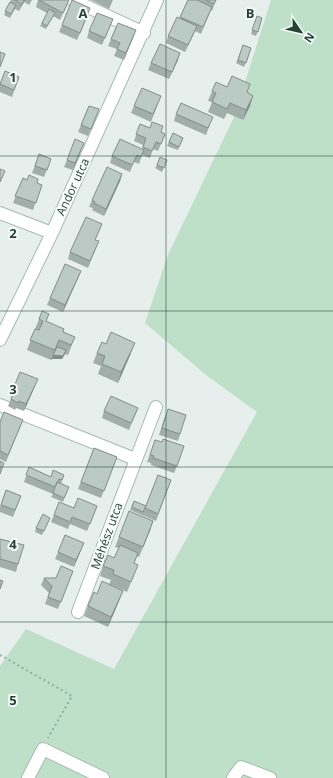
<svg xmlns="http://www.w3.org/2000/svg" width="333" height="778" font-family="'Open Sans',sans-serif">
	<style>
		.green { fill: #bfe0c8 }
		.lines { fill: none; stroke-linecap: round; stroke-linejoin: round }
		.minor-casing { stroke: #a8b8b2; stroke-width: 14 }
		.path { stroke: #86b3a5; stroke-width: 2; stroke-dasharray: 2 3; stroke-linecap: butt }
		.minor { stroke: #fff; stroke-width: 12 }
		.wall { fill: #a1aea9 }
		.shaded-wall { fill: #838d89 }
		.building { fill: #bbcac4; stroke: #838d89 }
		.grid { fill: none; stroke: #24423a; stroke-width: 1; stroke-opacity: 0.55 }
		.labels { text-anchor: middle; stroke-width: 4; stroke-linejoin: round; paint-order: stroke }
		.street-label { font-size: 12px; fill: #24423a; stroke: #f7fbf9 }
		.grid-label { font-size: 13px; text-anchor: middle; font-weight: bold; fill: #24423a; stroke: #f7fbf9; stroke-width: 4; stroke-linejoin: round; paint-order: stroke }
	</style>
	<rect width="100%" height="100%" fill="#e6efeb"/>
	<path class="green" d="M 271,0 L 333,0 L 333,778 L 0,778 L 0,666 L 26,629 L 114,669 L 257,412 L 206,375 L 145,323 L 167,257 L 234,117 Z"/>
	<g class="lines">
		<g class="minor-casing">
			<path id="minor" d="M 73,0 L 144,33
				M 0,213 L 52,233
				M 0,340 L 52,233 L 157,0
				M 0,405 L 135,459
				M 78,612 L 156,407
				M 28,778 L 43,749 L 103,778
				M 233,778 L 241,767 L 270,778"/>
		</g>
		<path class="path" d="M 0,655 L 72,696 L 48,738"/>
		<use href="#minor" class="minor"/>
	</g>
	<path class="wall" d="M 11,0 L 32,0 L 29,5 L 24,2 L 19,11 L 15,9 L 10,18 L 4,15 Z
		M 38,0 L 67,5 L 60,20 L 53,16 L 46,29 L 40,26 L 47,13 L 36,7 Z
		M 91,0 L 113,0 L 109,9 Z
		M 188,0 L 216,0 L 212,11 L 211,10 L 201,34 L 195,31 L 185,52 L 166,43 L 168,36 L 180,18 Z
		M 88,15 L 77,40 L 59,32 L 62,25 Z
		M 257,16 L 262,18 L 256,36 L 251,34 Z
		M 113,19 L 102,45 L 87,38 L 89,31 Z
		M 133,37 L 124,60 L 114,56 L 117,49 L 108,46 L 111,39 Z
		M 243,45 L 251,48 L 244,67 L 236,63 Z
		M 178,60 L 169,79 L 148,70 L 151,63 Z
		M 19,77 L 12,97 L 0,92 L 0,84 Z
		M 227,87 L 247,93 L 250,106 L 243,120 L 227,113 L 224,119 L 208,112 L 212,102 L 208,101 L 212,91 Z
		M 161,96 L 151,122 L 131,113 L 134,106 Z
		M 89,106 L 99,109 L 88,136 L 78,132 Z
		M 176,114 L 210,124 L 206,135 L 174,121 Z
		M 140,124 L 165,134 L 158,151 L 153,149 L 150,158 L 142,155 L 139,164 L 134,162 L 130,172 L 110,163 L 112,156 L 142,149 L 143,145 L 134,141 Z
		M 173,133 L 183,138 L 178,150 L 167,146 Z
		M 84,143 L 73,170 L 64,167 L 67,160 Z
		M 39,154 L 51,159 L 44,177 L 32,173 Z
		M 167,160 L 162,172 L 155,168 L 157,165 Z
		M 122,174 L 120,181 L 104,216 L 92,210 L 93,208 L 89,207 L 92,200 Z
		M 23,178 L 42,185 L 33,210 L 13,203 Z
		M 99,231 L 95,240 L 96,248 L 88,268 L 68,259 L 70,252 Z
		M 81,271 L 78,278 L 63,312 L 47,305 L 50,298 Z
		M 49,314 L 46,321 L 63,332 L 75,337 L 68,355 L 65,354 L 62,359 L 52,359 L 51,360 L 27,350 L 39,319 Z
		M 97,353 L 131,353 L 118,383 L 98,374 L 101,366 L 93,363 Z
		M 35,386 L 24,411 L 16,408 L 15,410 L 8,406 L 12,396 L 10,396 L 13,389 Z
		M 138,408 L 129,430 L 102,418 L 104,411 Z
		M 165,416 L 180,434 L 178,441 L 159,435 Z
		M 0,422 L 20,427 L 6,462 L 0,459 Z
		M 155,440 L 177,466 L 174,473 L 151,465 L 151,463 L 147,462 Z
		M 94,448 L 117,457 L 101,498 L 78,489 Z
		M 29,467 L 51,477 L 64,475 L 61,484 L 69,487 L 63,502 L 51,497 L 53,494 L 24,482 Z
		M 171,480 L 156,521 L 130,510 L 134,501 L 146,506 Z
		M 6,490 L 21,496 L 13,517 L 0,512 L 0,507 Z
		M 97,506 L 87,531 L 70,524 L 68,529 L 51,522 L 54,515 L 74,508 Z
		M 48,521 L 42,535 L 35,532 L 36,528 Z
		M 153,521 L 139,557 L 137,556 L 134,563 L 134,575 L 127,592 L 109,584 L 111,580 L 100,576 L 103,566 L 114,558 L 119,548 L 115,547 L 119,537 Z
		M 0,539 L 18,564 L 16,572 L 0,567 Z
		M 81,550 L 74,567 L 55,559 L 58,552 Z
		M 73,571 L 58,609 L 45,604 L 49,593 L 41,585 L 44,578 L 56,578 Z
		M 119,601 L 108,627 L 84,616 L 88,606 Z"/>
	<path class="shaded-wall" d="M 24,0 L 25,0 L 24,2 L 19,11 Z
		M 197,26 L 194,33 L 185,52 L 188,45 Z
		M 136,30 L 133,37 L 124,60 L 126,53 Z
		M 180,53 L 178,60 L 169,79 L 172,72 Z
		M 253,96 L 250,106 L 243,120 L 246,110 Z
		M 84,143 L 81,150 L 73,170 L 75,163 Z
		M 122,174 L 120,181 L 104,216 L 106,209 Z
		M 81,271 L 78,278 L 63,312 L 65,305 Z
		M 59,340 L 56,350 L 66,350 L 65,354 L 62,359 L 52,359 L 51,360 Z
		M 135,343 L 131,353 L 118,383 L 121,372 Z
		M 38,379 L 35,386 L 24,411 L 26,404 Z
		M 153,521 L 150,531 L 139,557 L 143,547 Z
		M 84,543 L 81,550 L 74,567 L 76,560 Z
		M 123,591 L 119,601 L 108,627 L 111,617 Z"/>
	<path class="building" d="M 15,0 L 24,0 L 22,4 Z
		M 39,0 L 69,0 L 63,13 Z
		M 72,0 L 90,8 L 80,33 L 62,25 Z
		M 188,0 L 197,0 L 212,7 L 203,27 L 180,17 Z
		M 206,0 L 216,0 L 214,4 Z
		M 10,2 L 16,5 L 11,14 L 5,11 Z
		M 49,9 L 55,13 L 47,26 L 42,23 Z
		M 97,13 L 113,19 L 105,38 L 89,31 Z
		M 257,16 L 262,18 L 258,32 L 252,30 Z
		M 177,17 L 197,26 L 188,45 L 168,36 Z
		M 118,23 L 136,30 L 126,53 L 117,49 L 120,43 L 111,39 Z
		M 160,44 L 180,53 L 172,72 L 151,63 Z
		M 243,45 L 251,48 L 246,63 L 238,60 Z
		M 0,52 L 5,54 L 0,67 Z
		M 5,71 L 19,77 L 14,90 L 0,84 Z
		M 232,76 L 250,84 L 247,92 L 253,96 L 246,110 L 230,103 L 227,109 L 212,102 L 216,93 L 212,91 L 216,82 L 227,87 Z
		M 142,88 L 161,96 L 153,114 L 134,106 Z
		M 181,103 L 213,117 L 208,128 L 176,114 Z
		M 89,106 L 99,109 L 91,129 L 81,125 Z
		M 152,122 L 163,126 L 161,132 L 165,134 L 161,144 L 156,142 L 152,151 L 143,147 L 146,138 L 136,134 L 140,124 L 150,128 Z
		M 173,133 L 183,138 L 179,147 L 169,142 Z
		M 75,139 L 84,143 L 75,163 L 67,160 Z
		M 120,139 L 144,150 L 141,157 L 137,155 L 132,165 L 112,156 Z
		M 39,154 L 51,159 L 47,170 L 35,166 Z
		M 160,157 L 167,160 L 164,168 L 157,165 Z
		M 107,167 L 122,174 L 106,209 L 94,203 L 95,202 L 92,200 Z
		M 0,169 L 5,171 L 0,182 Z
		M 29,175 L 38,179 L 37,183 L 42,185 L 36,203 L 15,196 L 23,178 L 27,180 Z
		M 86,217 L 102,224 L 95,240 L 99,241 L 90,261 L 70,252 Z
		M 65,264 L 81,271 L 65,305 L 50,298 Z
		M 42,311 L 49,314 L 46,321 L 64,329 L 63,332 L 75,337 L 71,345 L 59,340 L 55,350 L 30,340 L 35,329 L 39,330 L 43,321 L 39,319 Z
		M 111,332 L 135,343 L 121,372 L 102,364 L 105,356 L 97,353 L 102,342 L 106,344 Z
		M 57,347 L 66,350 L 63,356 L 53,355 Z
		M 20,372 L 38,379 L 26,404 L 19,401 L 18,403 L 11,399 L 15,390 L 13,389 Z
		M 111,396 L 138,408 L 131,423 L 104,411 Z
		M 168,409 L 186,415 L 180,434 L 162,428 Z
		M 4,412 L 23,420 L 8,455 L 0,451 L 0,422 Z
		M 163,439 L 184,446 L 177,466 L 153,458 L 154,456 L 150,455 L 155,440 L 162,442 Z
		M 94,448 L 117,457 L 104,491 L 81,482 Z
		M 0,461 L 4,463 L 0,474 Z
		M 29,467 L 51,477 L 53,470 L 64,475 L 62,480 L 59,479 L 55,487 L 26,475 Z
		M 158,475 L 171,480 L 158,514 L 145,508 Z
		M 57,482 L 69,487 L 64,498 L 53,493 Z
		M 6,490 L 21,496 L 15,510 L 1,505 Z
		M 78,498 L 97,506 L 90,524 L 72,517 L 70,522 L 54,515 L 59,502 L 74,508 Z
		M 134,501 L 146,506 L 143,512 L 132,507 Z
		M 129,511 L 153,521 L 143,547 L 119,537 Z
		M 43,514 L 50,518 L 44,531 L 36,528 Z
		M 65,535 L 84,543 L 76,560 L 58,552 Z
		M 0,539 L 24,545 L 18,564 L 0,559 Z
		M 120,545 L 138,553 L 134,563 L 138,565 L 131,582 L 113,574 L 114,570 L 103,566 L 108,555 L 114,558 Z
		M 61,566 L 73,571 L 61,602 L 48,597 L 52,586 L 44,578 L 56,578 Z
		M 0,580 L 3,581 L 0,589 Z
		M 102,581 L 123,591 L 111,617 L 88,606 L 94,592 L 97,594 Z"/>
	<path class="grid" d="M 166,0 L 166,778M 0,156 L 333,156M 0,311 L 333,311M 0,467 L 333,467M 0,622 L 333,622"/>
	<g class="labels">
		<g class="street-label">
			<text transform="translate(73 187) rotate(-65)" y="4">Andor utca</text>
			<text transform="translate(107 536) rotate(-70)" y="4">Méhész utca</text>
		</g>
	</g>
	<g class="grid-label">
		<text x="83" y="18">A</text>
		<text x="250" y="18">B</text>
		<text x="13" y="82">1</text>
		<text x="13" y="238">2</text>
		<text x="13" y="394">3</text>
		<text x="13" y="549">4</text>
		<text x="13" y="705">5</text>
	</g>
	<g transform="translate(301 32) rotate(124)" stroke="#f7fbf9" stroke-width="3" paint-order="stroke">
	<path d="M0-3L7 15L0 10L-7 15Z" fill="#24423a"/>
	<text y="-6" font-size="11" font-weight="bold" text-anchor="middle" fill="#24423a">N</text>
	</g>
</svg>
